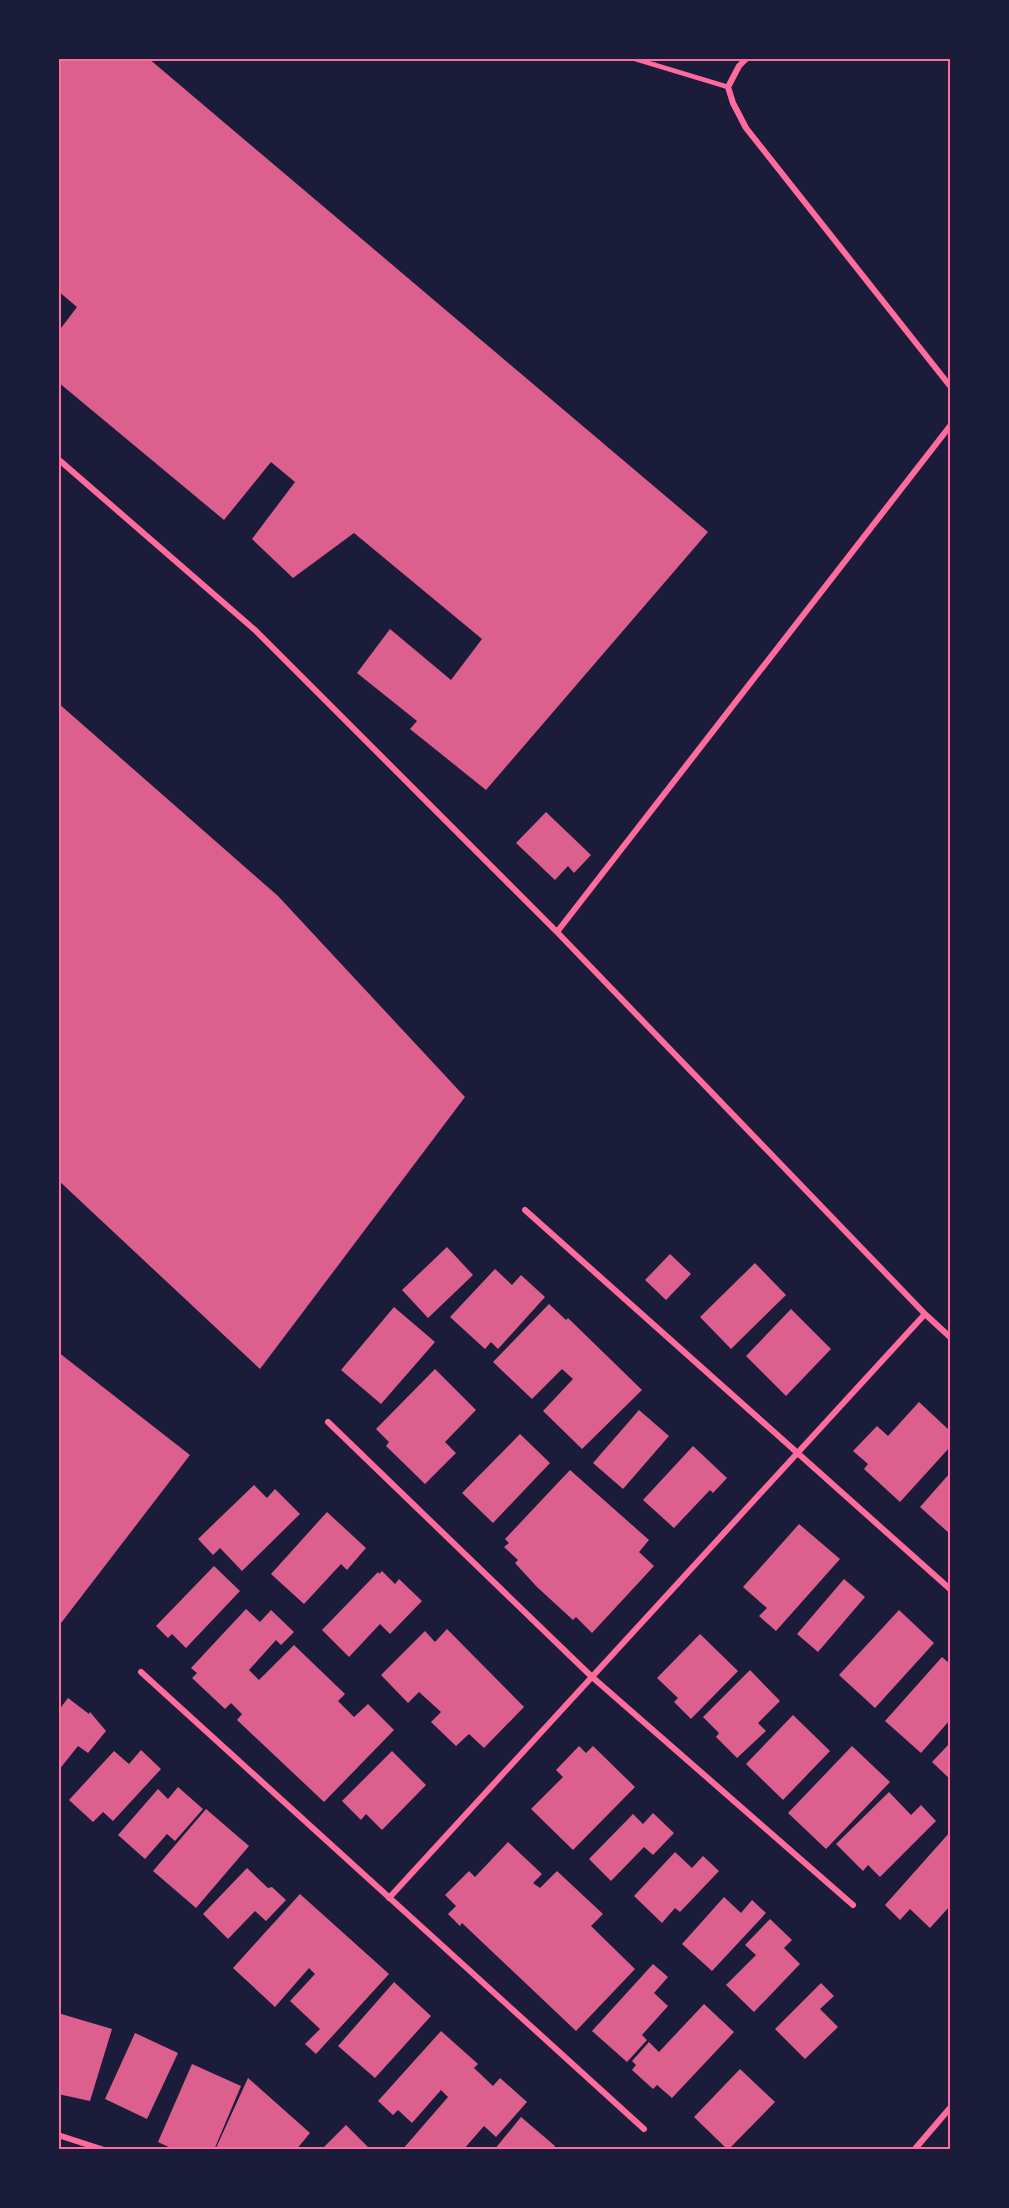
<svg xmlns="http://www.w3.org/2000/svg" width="1009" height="2208" font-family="'Open Sans',sans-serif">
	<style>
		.building { fill: #dd5f8e }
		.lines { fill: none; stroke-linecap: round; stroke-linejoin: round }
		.service { stroke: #ff6b9d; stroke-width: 4.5 }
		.minor { stroke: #ff6b9d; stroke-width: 6 }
		.neatline { fill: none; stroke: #ff6b9d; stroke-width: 2 }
	</style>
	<rect width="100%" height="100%" fill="#1b1b3a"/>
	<path class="building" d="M 58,58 L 148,58 L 708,532 L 486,790 L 410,729 L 417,721 L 357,673 L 390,629 L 451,680 L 482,639 L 354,533 L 293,578 L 252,539 L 295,482 L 271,462 L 224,520 L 58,382 L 58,332 L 77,307 L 58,291 Z
		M 58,703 L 278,896 L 465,1097 L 260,1369 L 58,1180 Z
		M 546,812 L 591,855 L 574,873 L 568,866 L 555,880 L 516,843 Z
		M 447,1247 L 473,1275 L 428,1318 L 402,1290 Z
		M 670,1254 L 691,1274 L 666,1300 L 645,1280 Z
		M 755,1263 L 786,1295 L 731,1349 L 700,1317 Z
		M 495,1269 L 512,1285 L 521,1275 L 545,1297 L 498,1349 L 491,1342 L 485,1349 L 450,1317 Z
		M 549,1304 L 566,1320 L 568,1318 L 642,1390 L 582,1449 L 543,1411 L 573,1379 L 562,1369 L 532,1399 L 493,1362 Z
		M 394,1307 L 435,1342 L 381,1404 L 341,1370 Z
		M 791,1309 L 831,1349 L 786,1396 L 746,1356 Z
		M 58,1352 L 190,1455 L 58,1627 Z
		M 435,1369 L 476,1410 L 445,1442 L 456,1453 L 425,1484 L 386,1446 L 389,1442 L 376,1429 Z
		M 919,1402 L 950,1431 L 950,1447 L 900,1502 L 864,1469 L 868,1464 L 853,1451 L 877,1426 L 888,1436 Z
		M 639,1410 L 669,1436 L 623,1489 L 593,1463 Z
		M 520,1434 L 550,1463 L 493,1523 L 462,1493 Z
		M 693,1446 L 727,1478 L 713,1493 L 710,1490 L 674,1528 L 643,1500 Z
		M 570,1470 L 649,1540 L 639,1552 L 654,1566 L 592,1633 L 576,1617 L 573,1620 L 537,1587 L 515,1563 L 518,1560 L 504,1547 L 509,1543 L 505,1539 Z
		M 950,1473 L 950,1534 L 920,1507 Z
		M 254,1485 L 267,1498 L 275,1489 L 300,1514 L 242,1571 L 220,1548 L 213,1555 L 198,1539 Z
		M 327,1512 L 366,1548 L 347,1570 L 341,1564 L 304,1604 L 271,1574 Z
		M 799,1524 L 840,1559 L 776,1631 L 759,1616 L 767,1608 L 743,1587 Z
		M 214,1566 L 240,1591 L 186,1648 L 172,1634 L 168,1638 L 156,1626 Z
		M 382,1571 L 395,1584 L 399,1579 L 422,1601 L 390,1634 L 380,1624 L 349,1657 L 322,1630 L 378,1572 L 379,1574 Z
		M 844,1579 L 865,1597 L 818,1652 L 797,1634 Z
		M 246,1609 L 260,1622 L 271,1610 L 294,1632 L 281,1645 L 276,1640 L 249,1670 L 259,1680 L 294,1645 L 345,1694 L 338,1701 L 354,1717 L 368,1704 L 394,1730 L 324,1802 L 237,1720 L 242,1714 L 231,1703 L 225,1709 L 192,1678 L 197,1673 L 191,1668 Z
		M 899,1610 L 934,1643 L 875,1708 L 839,1675 Z
		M 447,1629 L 524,1707 L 484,1748 L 469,1734 L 456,1746 L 431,1722 L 441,1712 L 419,1692 L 408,1703 L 381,1675 L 425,1631 L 435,1642 Z
		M 700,1634 L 738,1671 L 691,1719 L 674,1702 L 678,1698 L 657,1678 Z
		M 942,1657 L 950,1664 L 950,1720 L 921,1753 L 885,1721 Z
		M 750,1670 L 780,1701 L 758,1723 L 766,1731 L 737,1758 L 716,1737 L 719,1733 L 703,1717 Z
		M 68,1698 L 89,1714 L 90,1712 L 106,1731 L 88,1753 L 78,1746 L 58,1771 L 58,1711 Z
		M 793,1715 L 830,1751 L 783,1800 L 746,1764 Z
		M 950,1743 L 950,1779 L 932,1762 Z
		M 579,1746 L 586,1753 L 593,1746 L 635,1787 L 573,1850 L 531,1809 L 563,1777 L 556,1770 Z
		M 852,1746 L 890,1782 L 826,1849 L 788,1813 Z
		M 141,1750 L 161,1769 L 113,1821 L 103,1812 L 93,1822 L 69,1800 L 114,1751 L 129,1764 Z
		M 392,1751 L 426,1785 L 382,1830 L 366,1814 L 361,1820 L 342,1801 Z
		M 178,1787 L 203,1809 L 175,1841 L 167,1834 L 145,1859 L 118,1835 L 158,1789 L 168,1799 Z
		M 889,1792 L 911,1815 L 921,1805 L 936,1821 L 880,1877 L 868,1865 L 863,1871 L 836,1844 Z
		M 206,1809 L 249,1846 L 196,1908 L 153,1871 Z
		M 653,1813 L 674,1833 L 653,1855 L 644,1847 L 611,1881 L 589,1859 L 633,1814 L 643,1824 Z
		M 950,1832 L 950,1906 L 930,1928 L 910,1909 L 900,1920 L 885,1905 Z
		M 508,1842 L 542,1874 L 533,1883 L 540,1888 L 557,1871 L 603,1914 L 591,1926 L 635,1969 L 576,2031 L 462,1923 L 460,1926 L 448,1914 L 456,1906 L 445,1895 L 469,1871 L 475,1877 Z
		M 675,1852 L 692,1868 L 703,1856 L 719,1871 L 680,1912 L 675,1908 L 662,1923 L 634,1896 Z
		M 247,1868 L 268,1888 L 272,1887 L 286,1900 L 266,1921 L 255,1911 L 228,1939 L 203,1914 Z
		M 300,1894 L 389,1974 L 316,2054 L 305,2044 L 320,2029 L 290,2001 L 315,1974 L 309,1968 L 275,2007 L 233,1968 Z
		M 724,1897 L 741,1913 L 752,1900 L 766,1913 L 712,1971 L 682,1944 Z
		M 770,1919 L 792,1940 L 784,1948 L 800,1964 L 754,2012 L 726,1985 L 756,1955 L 745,1945 Z
		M 653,1964 L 668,1977 L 654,1993 L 668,2006 L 642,2035 L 647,2040 L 627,2062 L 592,2031 Z
		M 394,1982 L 431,2016 L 375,2078 L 338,2046 Z
		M 821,1983 L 834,1996 L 820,2009 L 838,2027 L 805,2059 L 775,2029 Z
		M 704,2004 L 734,2032 L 672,2098 L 657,2085 L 653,2089 L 632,2070 L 636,2065 L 632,2061 L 649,2042 L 659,2052 Z
		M 58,2013 L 112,2029 L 90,2101 L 58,2094 Z
		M 441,2031 L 478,2064 L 474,2068 L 493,2086 L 500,2078 L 527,2102 L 496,2137 L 484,2126 L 463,2150 L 446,2150 L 443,2147 L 440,2150 L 402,2150 L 448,2097 L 441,2090 L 412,2123 L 398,2110 L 393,2115 L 378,2101 Z
		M 135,2033 L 178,2053 L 147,2119 L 105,2099 Z
		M 192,2064 L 241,2086 L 214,2150 L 175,2150 L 158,2142 Z
		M 740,2069 L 775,2102 L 728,2150 L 694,2117 Z
		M 248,2078 L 310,2133 L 296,2150 L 215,2150 Z
		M 521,2117 L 555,2146 L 552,2150 L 494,2150 Z
		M 346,2125 L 371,2150 L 321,2150 Z"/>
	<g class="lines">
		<path class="service" d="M 632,58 L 728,87"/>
		<path class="minor" d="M 747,58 L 739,66 L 728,87 L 733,103 L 746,128 L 950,386
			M 58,459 L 255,630 L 557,932 L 925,1314 L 950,1337
			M 557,932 L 950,426
			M 525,1210 L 950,1589
			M 328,1422 L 591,1676 L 853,1905
			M 141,1672 L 644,2129
			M 389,1898 L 925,1314
			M 58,2135 L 104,2150
			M 914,2150 L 950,2108"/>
	</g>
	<rect width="1009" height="2208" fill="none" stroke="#1b1b3a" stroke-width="120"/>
	<rect x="60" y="60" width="889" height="2088" class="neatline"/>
</svg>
